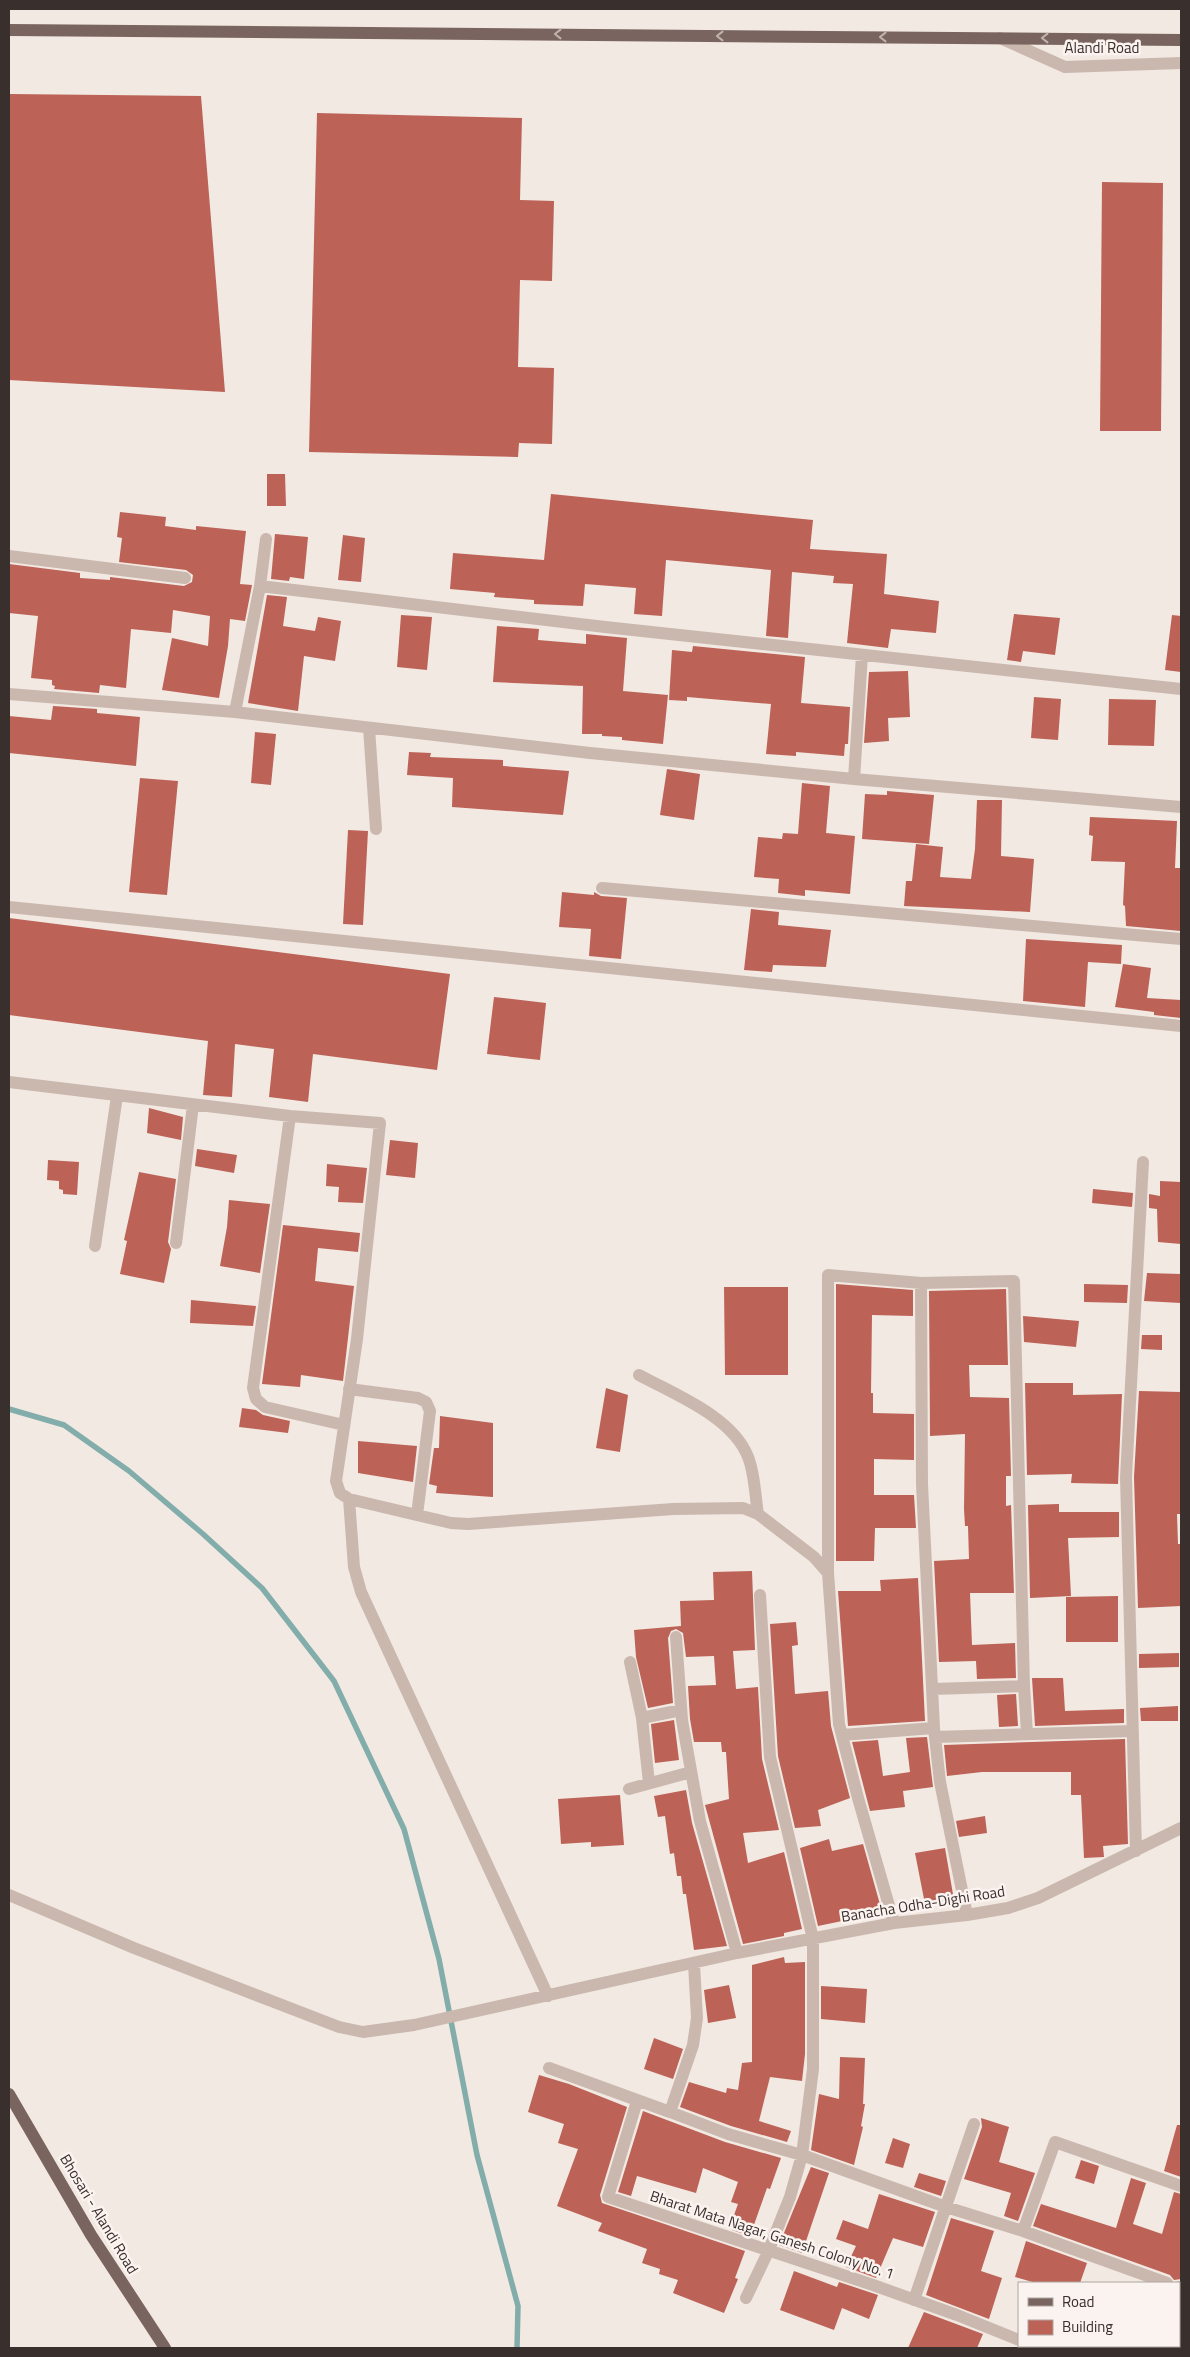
<svg xmlns="http://www.w3.org/2000/svg" width="1190" height="2357" font-family="'Titillium Web',sans-serif">
	<style>
		.lines { fill: none; stroke-linecap: round; stroke-linejoin: round }
		.stream { stroke: #83adaa; stroke-width: 5.5 }
		.building { fill: #bc6256 }
		.minor { stroke: #cab8af; stroke-width: 12 }
		.major { stroke: #7a645f; stroke-width: 12 }
		.oneway { stroke: #c0b3ae }
		.labels { text-anchor: middle; stroke-width: 5; stroke-linejoin: round; paint-order: stroke }
		.street-label { font-size: 15px; fill: #392f2c; stroke: #faf3ef }
	</style>
	<rect width="100%" height="100%" fill="#f2e9e2"/>
	<g class="lines">
		<path class="stream" d="M 9,1409 L 64,1425 L 129,1471 L 203,1534 L 262,1588 L 334,1681 L 404,1829 L 439,1959 L 477,2155 L 518,2306 L 517,2348"/>
	</g>
	<path class="building" d="M 9,94 L 201,96 L 225,392 L 9,380 Z
		M 317,113 L 522,118 L 520,200 L 554,201 L 552,281 L 520,280 L 518,367 L 554,368 L 552,444 L 519,443 L 518,457 L 309,452 Z
		M 1102,182 L 1163,183 L 1161,431 L 1100,431 Z
		M 267,474 L 285,474 L 286,506 L 267,506 Z
		M 551,494 L 813,520 L 810,549 L 887,554 L 884,594 L 939,601 L 936,633 L 891,629 L 888,648 L 847,643 L 853,584 L 833,583 L 834,576 L 792,572 L 788,638 L 766,636 L 771,570 L 666,560 L 662,616 L 634,614 L 636,588 L 585,584 L 583,606 L 534,604 L 534,600 L 494,597 L 495,593 L 450,589 L 453,553 L 544,560 Z
		M 120,512 L 166,517 L 165,526 L 196,530 L 196,526 L 246,531 L 240,584 L 252,585 L 245,621 L 230,619 L 228,646 L 219,698 L 162,690 L 172,638 L 208,646 L 210,616 L 173,610 L 171,633 L 131,629 L 126,688 L 100,685 L 99,693 L 54,689 L 55,686 L 52,685 L 52,680 L 31,678 L 38,616 L 9,613 L 9,564 L 80,573 L 80,578 L 110,580 L 110,577 L 184,586 L 192,582 L 193,575 L 186,570 L 119,562 L 122,538 L 117,537 Z
		M 275,534 L 308,537 L 304,579 L 290,577 L 289,581 L 271,579 Z
		M 343,535 L 365,538 L 361,582 L 338,580 Z
		M 267,595 L 287,597 L 283,626 L 315,631 L 318,617 L 341,621 L 335,661 L 304,656 L 298,711 L 248,703 Z
		M 1014,614 L 1060,618 L 1055,655 L 1023,651 L 1021,662 L 1007,660 Z
		M 401,615 L 432,617 L 427,670 L 397,667 Z
		M 1172,615 L 1181,616 L 1181,672 L 1165,670 Z
		M 497,626 L 539,629 L 538,640 L 586,644 L 586,634 L 627,638 L 623,691 L 668,695 L 663,744 L 622,740 L 622,737 L 602,736 L 602,734 L 582,734 L 583,686 L 493,682 Z
		M 693,646 L 805,657 L 801,703 L 850,707 L 848,744 L 845,744 L 844,756 L 796,752 L 796,756 L 766,754 L 771,704 L 687,697 L 687,701 L 669,700 L 672,650 L 692,652 Z
		M 908,671 L 910,717 L 888,718 L 889,741 L 864,743 L 869,672 Z
		M 1034,697 L 1061,699 L 1058,740 L 1031,738 Z
		M 1109,699 L 1156,700 L 1154,746 L 1108,745 Z
		M 53,706 L 97,709 L 97,713 L 140,717 L 136,766 L 9,753 L 9,716 L 51,720 Z
		M 255,732 L 276,734 L 271,785 L 251,783 Z
		M 409,752 L 431,753 L 430,757 L 503,760 L 503,766 L 569,771 L 563,815 L 452,807 L 453,778 L 407,775 Z
		M 667,769 L 700,774 L 694,820 L 660,815 Z
		M 140,778 L 178,781 L 167,895 L 129,892 Z
		M 802,783 L 830,786 L 826,833 L 855,836 L 850,894 L 805,890 L 805,896 L 778,893 L 779,879 L 754,877 L 758,837 L 782,839 L 783,833 L 798,834 Z
		M 887,791 L 934,795 L 929,844 L 862,839 L 865,794 L 887,795 Z
		M 977,800 L 1002,800 L 1001,856 L 1034,859 L 1030,912 L 904,906 L 906,881 L 912,881 L 916,844 L 943,847 L 940,877 L 971,879 L 975,849 Z
		M 1090,817 L 1177,821 L 1175,868 L 1181,868 L 1181,931 L 1126,926 L 1125,906 L 1123,905 L 1125,862 L 1091,861 L 1093,836 L 1089,835 Z
		M 348,830 L 368,831 L 363,925 L 343,924 Z
		M 562,892 L 594,895 L 594,892 L 601,896 L 627,898 L 621,959 L 589,956 L 591,929 L 559,927 Z
		M 751,909 L 779,912 L 778,925 L 831,930 L 826,967 L 773,965 L 772,972 L 744,970 Z
		M 9,918 L 450,974 L 437,1070 L 313,1054 L 308,1102 L 293,1100 L 269,1097 L 274,1049 L 235,1044 L 232,1097 L 203,1095 L 208,1041 L 9,1015 Z
		M 1026,939 L 1122,945 L 1121,964 L 1088,962 L 1085,1007 L 1023,1001 Z
		M 1123,964 L 1151,968 L 1147,998 L 1181,1000 L 1181,1018 L 1154,1015 L 1154,1012 L 1115,1007 Z
		M 494,997 L 546,1003 L 540,1060 L 487,1054 Z
		M 149,1108 L 183,1117 L 181,1140 L 147,1133 Z
		M 390,1140 L 418,1143 L 415,1178 L 386,1175 Z
		M 197,1149 L 237,1155 L 234,1173 L 195,1166 Z
		M 48,1160 L 79,1162 L 77,1195 L 63,1194 L 63,1190 L 59,1189 L 59,1181 L 47,1180 Z
		M 327,1164 L 367,1168 L 363,1203 L 338,1202 L 339,1187 L 326,1186 Z
		M 139,1172 L 176,1179 L 168,1242 L 171,1249 L 164,1283 L 120,1274 L 127,1241 L 124,1240 Z
		M 1160,1181 L 1181,1182 L 1181,1244 L 1158,1242 L 1157,1209 L 1149,1208 L 1149,1194 L 1160,1196 Z
		M 1093,1189 L 1133,1193 L 1132,1207 L 1092,1203 Z
		M 229,1200 L 270,1204 L 260,1273 L 220,1266 L 227,1227 Z
		M 283,1225 L 360,1233 L 358,1252 L 318,1248 L 315,1281 L 354,1286 L 343,1381 L 301,1375 L 300,1387 L 262,1384 Z
		M 1147,1273 L 1181,1274 L 1181,1303 L 1144,1301 Z
		M 836,1284 L 913,1290 L 913,1316 L 872,1315 L 871,1393 L 873,1393 L 873,1413 L 914,1414 L 914,1460 L 874,1459 L 874,1495 L 914,1495 L 916,1528 L 875,1528 L 874,1561 L 836,1561 Z
		M 1084,1284 L 1128,1285 L 1127,1303 L 1084,1302 Z
		M 724,1287 L 788,1287 L 788,1375 L 725,1375 Z
		M 1006,1289 L 1008,1365 L 969,1365 L 970,1397 L 1009,1398 L 1011,1476 L 1006,1476 L 1006,1506 L 1011,1505 L 1014,1593 L 970,1593 L 972,1645 L 1015,1643 L 1016,1678 L 977,1679 L 976,1661 L 939,1662 L 934,1561 L 969,1559 L 968,1526 L 965,1526 L 964,1509 L 965,1434 L 930,1436 L 929,1291 Z
		M 191,1300 L 256,1306 L 253,1326 L 190,1323 Z
		M 1023,1316 L 1079,1321 L 1076,1347 L 1024,1342 Z
		M 1142,1335 L 1162,1335 L 1162,1350 L 1141,1349 Z
		M 1025,1383 L 1073,1383 L 1073,1395 L 1122,1394 L 1118,1484 L 1071,1483 L 1072,1474 L 1027,1475 Z
		M 606,1388 L 628,1395 L 620,1452 L 596,1448 Z
		M 1139,1391 L 1181,1392 L 1181,1514 L 1177,1514 L 1178,1544 L 1181,1544 L 1181,1606 L 1138,1608 L 1134,1477 Z
		M 242,1408 L 256,1410 L 263,1415 L 290,1421 L 288,1433 L 239,1427 Z
		M 440,1416 L 493,1423 L 493,1497 L 436,1493 L 437,1486 L 429,1484 L 434,1448 L 439,1448 Z
		M 358,1441 L 417,1446 L 413,1482 L 358,1473 Z
		M 1059,1504 L 1059,1512 L 1119,1512 L 1119,1537 L 1068,1538 L 1071,1596 L 1030,1598 L 1028,1505 Z
		M 752,1571 L 755,1650 L 733,1651 L 736,1689 L 758,1687 L 762,1759 L 779,1830 L 743,1833 L 748,1863 L 784,1852 L 802,1929 L 784,1933 L 784,1936 L 743,1944 L 705,1805 L 729,1799 L 726,1752 L 722,1752 L 721,1742 L 694,1742 L 690,1719 L 688,1686 L 716,1685 L 714,1656 L 686,1657 L 683,1633 L 676,1629 L 671,1631 L 668,1638 L 673,1703 L 648,1708 L 636,1657 L 634,1630 L 681,1626 L 680,1601 L 714,1600 L 713,1572 Z
		M 918,1578 L 925,1721 L 848,1726 L 838,1591 L 881,1591 L 880,1580 Z
		M 1118,1596 L 1118,1642 L 1066,1642 L 1066,1597 Z
		M 796,1622 L 798,1645 L 792,1646 L 795,1694 L 828,1691 L 831,1726 L 850,1798 L 818,1810 L 821,1826 L 795,1828 L 778,1756 L 770,1624 Z
		M 1179,1653 L 1179,1667 L 1139,1668 L 1139,1654 Z
		M 1032,1678 L 1063,1678 L 1065,1711 L 1124,1709 L 1124,1723 L 1035,1726 Z
		M 1016,1694 L 1018,1726 L 999,1727 L 997,1695 Z
		M 1178,1706 L 1178,1721 L 1141,1721 L 1140,1708 Z
		M 674,1720 L 679,1760 L 655,1763 L 651,1724 Z
		M 927,1737 L 933,1787 L 903,1791 L 905,1807 L 870,1811 L 852,1742 L 878,1740 L 883,1776 L 910,1772 L 906,1738 Z
		M 1125,1739 L 1128,1844 L 1103,1846 L 1104,1857 L 1084,1858 L 1081,1795 L 1071,1795 L 1071,1772 L 982,1772 L 947,1776 L 944,1745 Z
		M 686,1790 L 692,1823 L 727,1946 L 694,1950 L 686,1894 L 683,1894 L 681,1876 L 677,1876 L 674,1853 L 670,1854 L 665,1816 L 658,1817 L 654,1796 Z
		M 620,1795 L 624,1845 L 591,1847 L 591,1842 L 561,1844 L 558,1799 Z
		M 985,1816 L 987,1833 L 959,1837 L 956,1821 Z
		M 829,1839 L 832,1851 L 863,1844 L 881,1908 L 846,1917 L 847,1920 L 818,1926 L 800,1848 Z
		M 945,1848 L 954,1900 L 925,1904 L 915,1853 Z
		M 784,1957 L 785,1963 L 805,1962 L 805,2054 L 802,2081 L 770,2077 L 759,2121 L 791,2131 L 787,2142 L 731,2126 L 680,2107 L 689,2082 L 726,2093 L 727,2088 L 738,2090 L 742,2063 L 752,2062 L 752,1965 Z
		M 729,1985 L 736,2018 L 708,2023 L 704,1990 Z
		M 821,1986 L 867,1989 L 865,2023 L 821,2019 Z
		M 654,2038 L 683,2049 L 673,2079 L 644,2069 Z
		M 840,2057 L 865,2058 L 863,2104 L 865,2104 L 861,2126 L 863,2127 L 854,2165 L 811,2150 L 819,2094 L 839,2099 Z
		M 539,2075 L 569,2084 L 627,2107 L 600,2195 L 602,2203 L 745,2251 L 735,2278 L 738,2279 L 724,2313 L 673,2293 L 678,2280 L 659,2274 L 660,2269 L 642,2263 L 647,2249 L 598,2231 L 602,2223 L 557,2206 L 578,2149 L 558,2143 L 564,2124 L 528,2112 Z
		M 643,2111 L 725,2142 L 781,2158 L 770,2189 L 767,2188 L 750,2236 L 732,2230 L 736,2216 L 734,2215 L 738,2204 L 731,2202 L 738,2182 L 703,2168 L 696,2193 L 637,2176 L 631,2196 L 618,2192 Z
		M 981,2118 L 1009,2127 L 999,2162 L 1035,2173 L 1018,2221 L 1004,2216 L 1011,2193 L 964,2179 L 982,2127 Z
		M 1177,2125 L 1181,2125 L 1181,2177 L 1164,2171 Z
		M 893,2138 L 910,2144 L 903,2168 L 885,2163 Z
		M 1081,2160 L 1099,2166 L 1094,2184 L 1075,2178 Z
		M 811,2167 L 829,2173 L 802,2253 L 779,2245 Z
		M 919,2173 L 946,2181 L 941,2196 L 914,2187 Z
		M 1131,2178 L 1146,2183 L 1133,2224 L 1162,2234 L 1174,2192 L 1181,2194 L 1181,2279 L 1174,2280 L 1170,2275 L 1033,2226 L 1041,2204 L 1116,2228 Z
		M 879,2194 L 935,2212 L 923,2247 L 893,2238 L 876,2278 L 846,2267 L 856,2246 L 836,2239 L 843,2220 L 868,2229 Z
		M 951,2218 L 994,2231 L 981,2271 L 1002,2278 L 989,2319 L 926,2295 Z
		M 1026,2241 L 1087,2263 L 1080,2283 L 1036,2283 L 1015,2277 Z
		M 794,2271 L 837,2287 L 839,2282 L 878,2295 L 869,2319 L 842,2308 L 834,2330 L 780,2310 Z
		M 924,2312 L 983,2334 L 977,2348 L 908,2348 Z"/>
	<g class="lines">
		<path class="minor" d="M 1000,38 L 1065,67 L 1181,63
			M 9,556 L 185,578
			M 260,586 L 605,627 L 1181,689
			M 9,694 L 235,712 L 590,753 L 854,779 L 1181,807
			M 235,712 L 260,586 L 266,539
			M 369,728 L 376,829
			M 854,779 L 862,655
			M 602,888 L 1181,939
			M 9,907 L 1181,1026
			M 9,1082 L 290,1116 L 380,1123 L 357,1339 L 336,1481 L 340,1493 L 349,1499 L 451,1523 L 468,1524 L 673,1509 L 743,1508 L 758,1514 L 814,1557 L 828,1573
			M 290,1116 L 253,1388 L 256,1399 L 265,1407 L 344,1425
			M 176,1243 L 193,1105
			M 95,1246 L 117,1096
			M 921,1283 L 1014,1281 L 1024,1686 L 933,1689
			M 639,1375 C 674,1394 733,1417 748,1457 C 755,1474 755,1496 758,1514
			M 349,1389 L 418,1398 L 426,1402 L 430,1411 L 417,1515
			M 349,1499 L 354,1567 L 361,1592 L 548,1996
			M 676,1637 L 682,1720 L 700,1821 L 737,1953
			M 630,1662 L 642,1718 L 649,1783
			M 1024,1686 L 1027,1733
			M 642,1718 L 681,1710
			M 842,1735 L 934,1728
			M 935,1737 L 1132,1731
			M 629,1789 L 691,1772
			M 1136,1851 L 1126,1477 L 1143,1162
			M 9,1895 L 134,1948 L 339,2027 L 363,2032 L 414,2025 L 737,1953 L 894,1923 L 967,1915 L 1008,1908 L 1038,1898 L 1181,1828
			M 894,1923 L 858,1798 L 839,1724 L 828,1573 L 828,1275 L 921,1283 L 922,1484 L 934,1728 L 940,1782 L 967,1915
			M 694,1964 L 697,2018 L 693,2045 L 670,2112 L 728,2134 L 802,2155 L 946,2207 L 1023,2231 L 1167,2283
			M 549,2068 L 670,2112
			M 637,2101 L 608,2197 L 873,2285 L 957,2315 L 1019,2340
			M 1023,2231 L 1055,2142 L 1181,2186
			M 1179,2287 L 1179,2288
			M 746,2298 L 768,2252 L 790,2197 L 802,2155 L 813,2069 L 813,1939 L 770,1757 L 760,1595
			M 914,2300 L 974,2124
			M 1035,2346 L 1042,2348"/>
		<path class="major" d="M 9,30 L 1181,40
			M 9,2094 L 91,2235 L 165,2348"/>
	</g>
	<defs><path id="oneway-chevron" d="M-2-3.5L2.5 0L-2 3.5" fill="none" stroke-width="1.6" stroke-linecap="round" stroke-linejoin="round" transform="scale(1.25)"/></defs>
	<g class="oneway">
		<use href="#oneway-chevron" transform="translate(558 34) rotate(-180)"/>
		<use href="#oneway-chevron" transform="translate(720 36) rotate(-180)"/>
		<use href="#oneway-chevron" transform="translate(883 37) rotate(-180)"/>
		<use href="#oneway-chevron" transform="translate(1045 38) rotate(-180)"/>
	</g>
	<g class="labels">
		<g class="street-label">
			<text x="1102" y="53">Alandi Road</text>
			<text transform="translate(923 1904) rotate(-9)" y="5">Banacha Odha-Dighi Road</text>
			<text transform="translate(99 2214) rotate(59)" y="5">Bhosari - Alandi Road</text>
			<text transform="translate(772 2235) rotate(18)" y="5">Bharat Mata Nagar, Ganesh Colony No. 1</text>
		</g>
	</g>
	<rect width="1190" height="2357" fill="none" stroke="#392f2c" stroke-width="20"/>
	<rect x="1018" y="2282" width="162" height="65" fill="#faf3ef" stroke="#ada5a1"/>
	<rect x="1028" y="2298" width="25" height="8" fill="#7a645f" stroke="#ada5a1"/>
	<text x="1062" y="2307" font-size="15" fill="#392f2c">Road</text>
	<rect x="1028" y="2320" width="25" height="15" fill="#bc6256" stroke="#ada5a1"/>
	<text x="1062" y="2332" font-size="15" fill="#392f2c">Building</text>
</svg>
